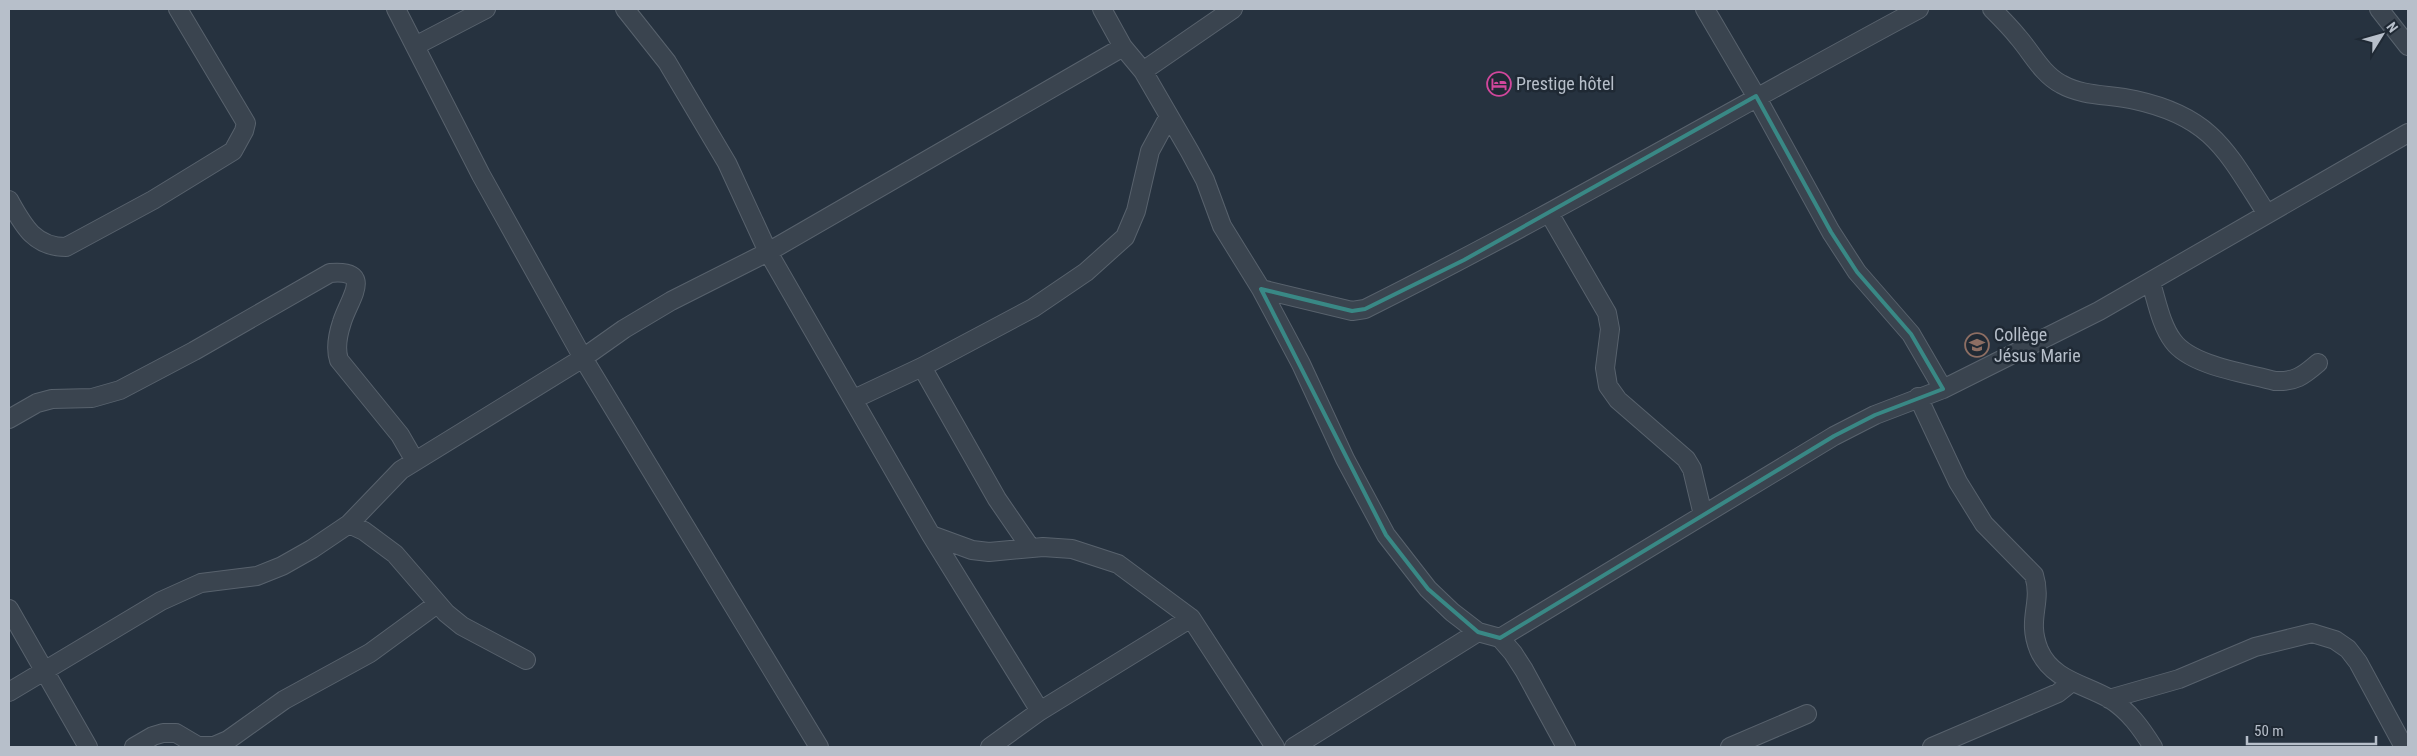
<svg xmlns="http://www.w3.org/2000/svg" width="2417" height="756" font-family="'Roboto Condensed',sans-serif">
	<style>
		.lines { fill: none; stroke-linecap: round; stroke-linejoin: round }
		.street-casing { stroke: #58626d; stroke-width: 20 }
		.street { stroke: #3a444f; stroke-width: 18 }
		.marked { fill: none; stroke: #398885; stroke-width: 4; stroke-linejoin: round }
		.labels { text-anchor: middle; stroke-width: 5; stroke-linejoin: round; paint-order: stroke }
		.poi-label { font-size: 18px; fill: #b7bfca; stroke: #1f2934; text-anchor: start }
	</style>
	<rect width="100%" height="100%" fill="#26323f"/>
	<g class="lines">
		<g class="street-casing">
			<path id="street" d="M 396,9 L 481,175 L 583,358 L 819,747
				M 625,9 L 667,62 L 727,163 L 768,252 L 931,535 L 972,550 L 989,552 L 1043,547 L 1072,549 L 1118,564 L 1191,618 L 1275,747
				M 1102,9 L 1123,47 L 1143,71 L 1190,152 L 1205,180 L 1222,226 L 1261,289 L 1301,364 L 1345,459 L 1386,535 L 1428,589 L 1452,612 L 1478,632 L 1500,638 L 1513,653 L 1524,670 L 1566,747
				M 1705,9 L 1756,96 L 1831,232 L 1857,272 L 1911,334 L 1943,389
				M 1992,9 C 2001,18 2010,27 2018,37 C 2032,53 2042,74 2061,84 C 2084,97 2110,94 2135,100 C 2213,117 2227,152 2267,214
				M 2379,9 L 2408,46
				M 415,46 L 486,9
				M 1143,71 L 1233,9
				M 9,200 C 23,225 34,247 66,247 L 153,200 L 233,151 L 244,131 L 246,123 L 178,9
				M 1549,213 L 1607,313 L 1610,329 L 1605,368 L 1608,386 L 1618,400 L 1686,459 L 1692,469 L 1703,515
				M 2151,283 C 2157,302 2161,325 2173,341 C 2191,366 2246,373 2275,381 C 2295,382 2303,376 2318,363
				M 1261,289 L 1352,311 L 1365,309 C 1553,215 1734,108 1919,9
				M 922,367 L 997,499 L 1030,547
				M 1918,397 L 1958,482 L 1984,524 L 2034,575 C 2043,604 2026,618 2039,650 C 2052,680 2084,684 2110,699 C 2129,711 2141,728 2153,747
				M 854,399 L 922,367 L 1033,308 L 1086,272 L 1125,237 L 1136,211 L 1150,151 L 1169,116
				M 9,419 L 37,403 L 52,399 L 92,398 L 120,390 L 194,351 L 330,273 C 375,269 349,299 342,322 C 338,334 335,348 339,360 L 400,435 L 415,461
				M 349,524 L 364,531 L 395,554 L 446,613 L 462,626 L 526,660
				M 931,535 L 1040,711
				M 9,609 L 88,747
				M 1500,638 L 1834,436 L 1875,415 L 1943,389 L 2099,311 L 2408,133
				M 9,692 L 161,601 L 201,583 L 257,576 L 282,566 L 312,549 L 349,524 L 401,470 L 583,358 L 624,329 L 671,301 L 768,252 L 1123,47
				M 2109,699 L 2179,679 L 2255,647 L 2312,633 L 2335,640 L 2348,649 L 2358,662 L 2404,747
				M 134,747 L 153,736 L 163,733 L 176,733 L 198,746 L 214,746 L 228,740 L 284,700 L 370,653 L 437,604
				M 990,747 L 1040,711 L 1191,618
				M 1294,747 L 1478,632
				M 1730,747 L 1807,714
				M 1932,747 L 2058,693 L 2072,682"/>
		</g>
		<use href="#street" class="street"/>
	</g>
	<path class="marked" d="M 1756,96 L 1831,232 L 1857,272 L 1911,334 L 1943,389 L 1875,415 L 1834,436 L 1500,638 L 1478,632 L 1428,589 L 1386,535 L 1261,289 L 1352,311 L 1365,309 L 1464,260 Z"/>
	<defs>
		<g id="hotel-ring" transform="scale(1.25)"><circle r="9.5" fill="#1f2934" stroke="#d1479c" stroke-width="1.5"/><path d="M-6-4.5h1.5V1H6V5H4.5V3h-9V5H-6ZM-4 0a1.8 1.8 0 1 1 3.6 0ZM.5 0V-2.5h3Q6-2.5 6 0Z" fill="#d1479c"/></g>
		<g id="school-ring" transform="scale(1.25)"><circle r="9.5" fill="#1f2934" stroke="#8d6e63" stroke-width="1.5"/><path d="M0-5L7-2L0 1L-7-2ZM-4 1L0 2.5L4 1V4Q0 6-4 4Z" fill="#8d6e63"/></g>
	</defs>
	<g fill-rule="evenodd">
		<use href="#hotel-ring" x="1499" y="84"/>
		<use href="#school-ring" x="1977" y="345"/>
	</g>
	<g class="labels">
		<g class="poi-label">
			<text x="1516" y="90">Prestige hôtel</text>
			<text x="1994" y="341">Collège<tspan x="1994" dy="21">Jésus Marie</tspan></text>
		</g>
	</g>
	<rect width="2417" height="756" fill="none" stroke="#b7bfca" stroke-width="20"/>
	<g transform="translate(2382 35) rotate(53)" stroke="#1f2934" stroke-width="4" paint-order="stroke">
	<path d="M0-4L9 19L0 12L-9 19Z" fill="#b7bfca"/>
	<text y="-8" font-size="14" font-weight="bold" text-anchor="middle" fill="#b7bfca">N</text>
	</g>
	<path d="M2247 736v8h129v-8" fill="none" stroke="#b7bfca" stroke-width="2.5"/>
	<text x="2254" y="736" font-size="15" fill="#b7bfca" stroke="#1f2934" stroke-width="4" paint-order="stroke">50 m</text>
</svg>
